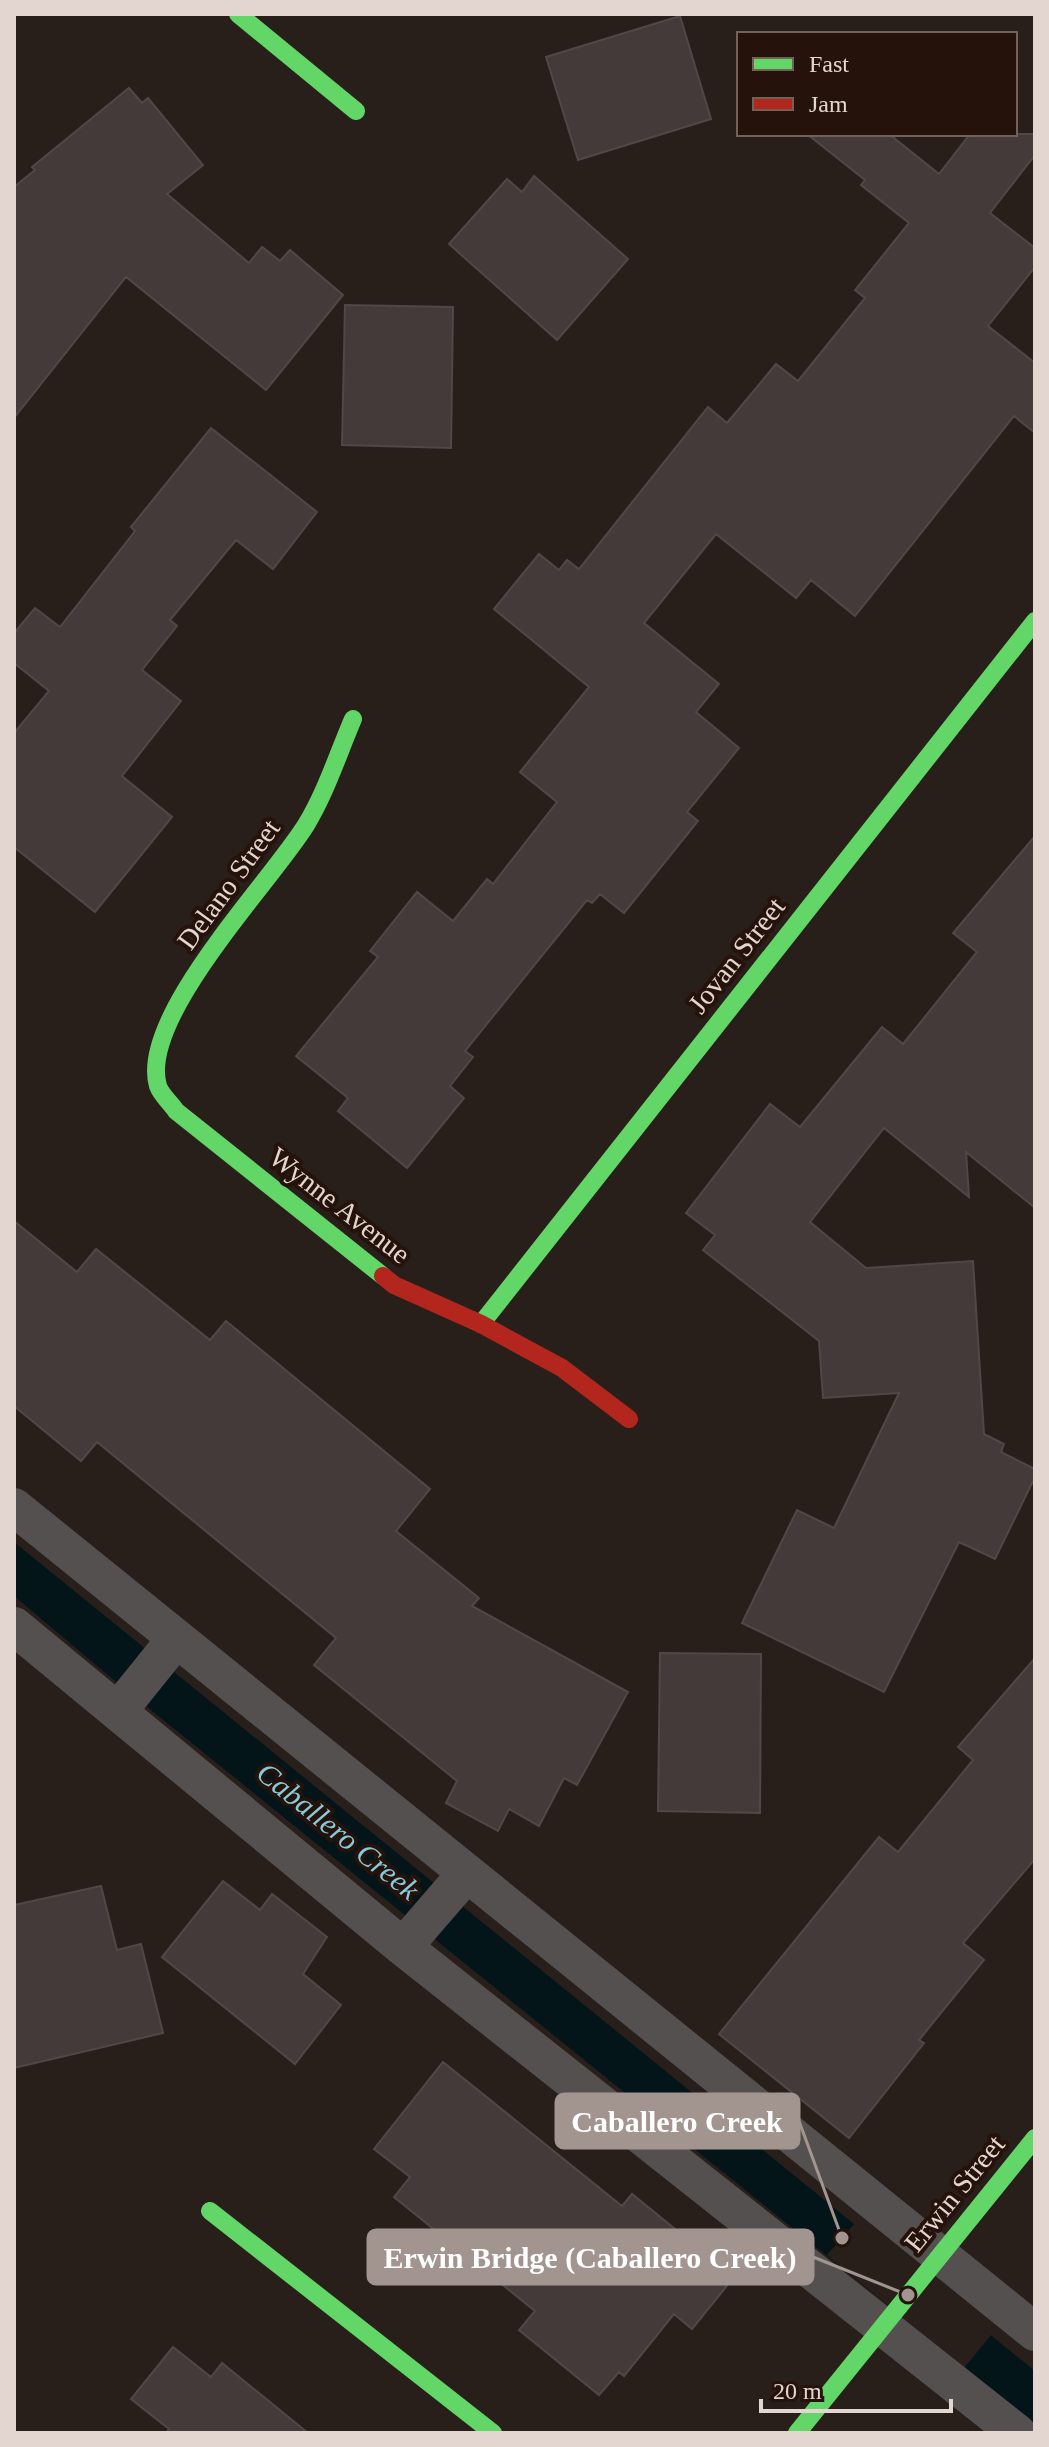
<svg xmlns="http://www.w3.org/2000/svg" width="1049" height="2447" font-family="Georgia,serif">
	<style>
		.water { fill: #04151a }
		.pier { fill: #291f1a }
		.building { fill: #443a3a; stroke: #504847; stroke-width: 2 }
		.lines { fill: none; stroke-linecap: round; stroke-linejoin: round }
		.lane { stroke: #555050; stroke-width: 38 }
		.fast { stroke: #63d668; stroke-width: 18 }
		.jam { stroke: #b3261e; stroke-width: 18 }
		.labels { text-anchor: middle; stroke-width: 8; stroke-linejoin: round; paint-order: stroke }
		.street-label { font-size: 28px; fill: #e3d5cf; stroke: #25130b }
		.water-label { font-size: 30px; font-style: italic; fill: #85cbdb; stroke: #25130b }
		.leader { fill: none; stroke: #a29590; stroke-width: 3 }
		.callout-dot { fill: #a29590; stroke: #25130b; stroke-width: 3 }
		.callout { fill: #a29590; stroke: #a29590; stroke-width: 3 }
		.callout-label { font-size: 30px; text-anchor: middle; font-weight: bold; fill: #fff }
	</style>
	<rect width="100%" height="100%" fill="#291f1a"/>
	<path class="water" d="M 14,1542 L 1035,2371 L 1035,2424 L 115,1681 L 14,1596 Z"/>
	<path class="pier" d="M 855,2223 L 991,2335 L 964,2368 L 827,2255 Z"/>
	<path class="building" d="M 680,16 L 711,119 L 578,160 L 546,57 Z
		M 129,88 L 142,103 L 148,98 L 203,165 L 167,194 L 249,263 L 262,247 L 280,261 L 290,250 L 343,295 L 266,390 L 126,277 L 14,418 L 14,187 L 35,170 L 32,167 Z
		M 807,134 L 889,134 L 939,174 L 970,134 L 1035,134 L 1035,155 L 990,213 L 1035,248 L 1035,267 L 988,326 L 1035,363 L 1035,433 L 1014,416 L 855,616 L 811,580 L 796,598 L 716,534 L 644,623 L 719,684 L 696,712 L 739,748 L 687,812 L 698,821 L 624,913 L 600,894 L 592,903 L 587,900 L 465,1051 L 473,1057 L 450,1086 L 464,1098 L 407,1168 L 338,1111 L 348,1098 L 296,1056 L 378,957 L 370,951 L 417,892 L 453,921 L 487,879 L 493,884 L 557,802 L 520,772 L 589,687 L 494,609 L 539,554 L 559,570 L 567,560 L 579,569 L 708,407 L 727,423 L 776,364 L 798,381 L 865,298 L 855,290 L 909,223 L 861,185 L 865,180 Z
		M 534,176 L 628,259 L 557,340 L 449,244 L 507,179 L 522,192 Z
		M 345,305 L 453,307 L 451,448 L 342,445 Z
		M 211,428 L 317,512 L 273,569 L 236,540 L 170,620 L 177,626 L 142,670 L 181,701 L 122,776 L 172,817 L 95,912 L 14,847 L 14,733 L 49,691 L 14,663 L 14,633 L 35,608 L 60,627 L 135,531 L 131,527 Z
		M 1035,836 L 1035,1208 L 966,1152 L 969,1197 L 884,1128 L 810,1222 L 866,1268 L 973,1261 L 984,1434 L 1004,1444 L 1001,1452 L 1035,1469 L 1035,1477 L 995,1559 L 959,1542 L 884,1692 L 742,1623 L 797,1510 L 834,1528 L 899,1393 L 823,1398 L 819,1341 L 703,1250 L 715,1235 L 686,1213 L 770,1104 L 800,1127 L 882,1027 L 903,1044 L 977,952 L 953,933 Z
		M 14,1221 L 77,1272 L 96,1249 L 210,1340 L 226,1321 L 430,1489 L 396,1531 L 479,1598 L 472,1606 L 628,1692 L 577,1785 L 564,1778 L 539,1826 L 509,1809 L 498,1831 L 446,1803 L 457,1781 L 314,1665 L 336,1638 L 97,1442 L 81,1461 L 14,1406 Z
		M 660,1653 L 761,1654 L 760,1813 L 658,1811 Z
		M 1035,1658 L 1035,1859 L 963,1943 L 984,1960 L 919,2040 L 924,2043 L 849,2138 L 719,2034 L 879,1837 L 898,1852 L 973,1760 L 958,1747 Z
		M 223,1881 L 260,1910 L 272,1894 L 327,1937 L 303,1974 L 341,2005 L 295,2064 L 162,1957 Z
		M 101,1886 L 117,1950 L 141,1944 L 163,2033 L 14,2068 L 14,1905 Z
		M 443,2062 L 622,2206 L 632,2194 L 702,2251 L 698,2256 L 730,2282 L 692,2329 L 674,2314 L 624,2376 L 619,2372 L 599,2395 L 519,2330 L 535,2311 L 394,2197 L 410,2177 L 374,2149 Z
		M 173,2347 L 211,2377 L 222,2363 L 308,2433 L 166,2433 L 169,2429 L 131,2399 Z"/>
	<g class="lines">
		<path class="lane" d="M 14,1507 L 1035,2332
			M 14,1626 L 403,1947 L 1017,2433
			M 118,1711 L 176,1639
			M 403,1947 L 466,1874"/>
		<path class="fast" d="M 238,14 L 356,111
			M 353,719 C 338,754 326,792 306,825 C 270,883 138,1018 158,1086 C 161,1095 171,1103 176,1111 L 383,1276
			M 481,1324 L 1035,621
			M 210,2211 L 493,2433
			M 797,2433 L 1035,2138"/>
		<path class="jam" d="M 383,1276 L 394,1285 L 481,1324 L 562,1368 L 629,1419"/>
	</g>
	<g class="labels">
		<g class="street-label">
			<text transform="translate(228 884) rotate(-54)" y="10">Delano Street</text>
			<text transform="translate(736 955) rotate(-52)" y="10">Jovan Street</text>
			<text transform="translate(340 1205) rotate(38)" y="10">Wynne Avenue</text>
			<text transform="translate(954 2193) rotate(-51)" y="10">Erwin Street</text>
		</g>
		<g class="water-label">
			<text transform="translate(338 1831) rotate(39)" y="10">Caballero Creek</text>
		</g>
	</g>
	<path class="leader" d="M842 2238L799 2121M908 2295L813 2257"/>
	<g class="callout-dot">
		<circle cx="842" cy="2238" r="8"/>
		<circle cx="908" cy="2295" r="8"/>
	</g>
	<g class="callout">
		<rect x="556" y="2094" width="243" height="54" rx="8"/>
		<rect x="368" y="2230" width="445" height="54" rx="8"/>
	</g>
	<g class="callout-label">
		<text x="677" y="2132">Caballero Creek</text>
		<text x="590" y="2268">Erwin Bridge (Caballero Creek)</text>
	</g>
	<rect width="1049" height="2447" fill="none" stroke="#e3d5cf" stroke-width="32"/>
	<rect x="737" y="32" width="280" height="104" fill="#25130b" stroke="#716159" stroke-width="2"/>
	<rect x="753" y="58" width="40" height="12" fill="#63d668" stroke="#716159" stroke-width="2"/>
	<text x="809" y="72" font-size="24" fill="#e3d5cf">Fast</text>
	<rect x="753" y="98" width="40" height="12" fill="#b3261e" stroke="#716159" stroke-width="2"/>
	<text x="809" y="112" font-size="24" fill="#e3d5cf">Jam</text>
	<path d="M761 2399v12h190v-12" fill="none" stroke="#e3d5cf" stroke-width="4"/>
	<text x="773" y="2399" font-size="24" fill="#e3d5cf" stroke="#25130b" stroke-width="6" paint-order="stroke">20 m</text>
</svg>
